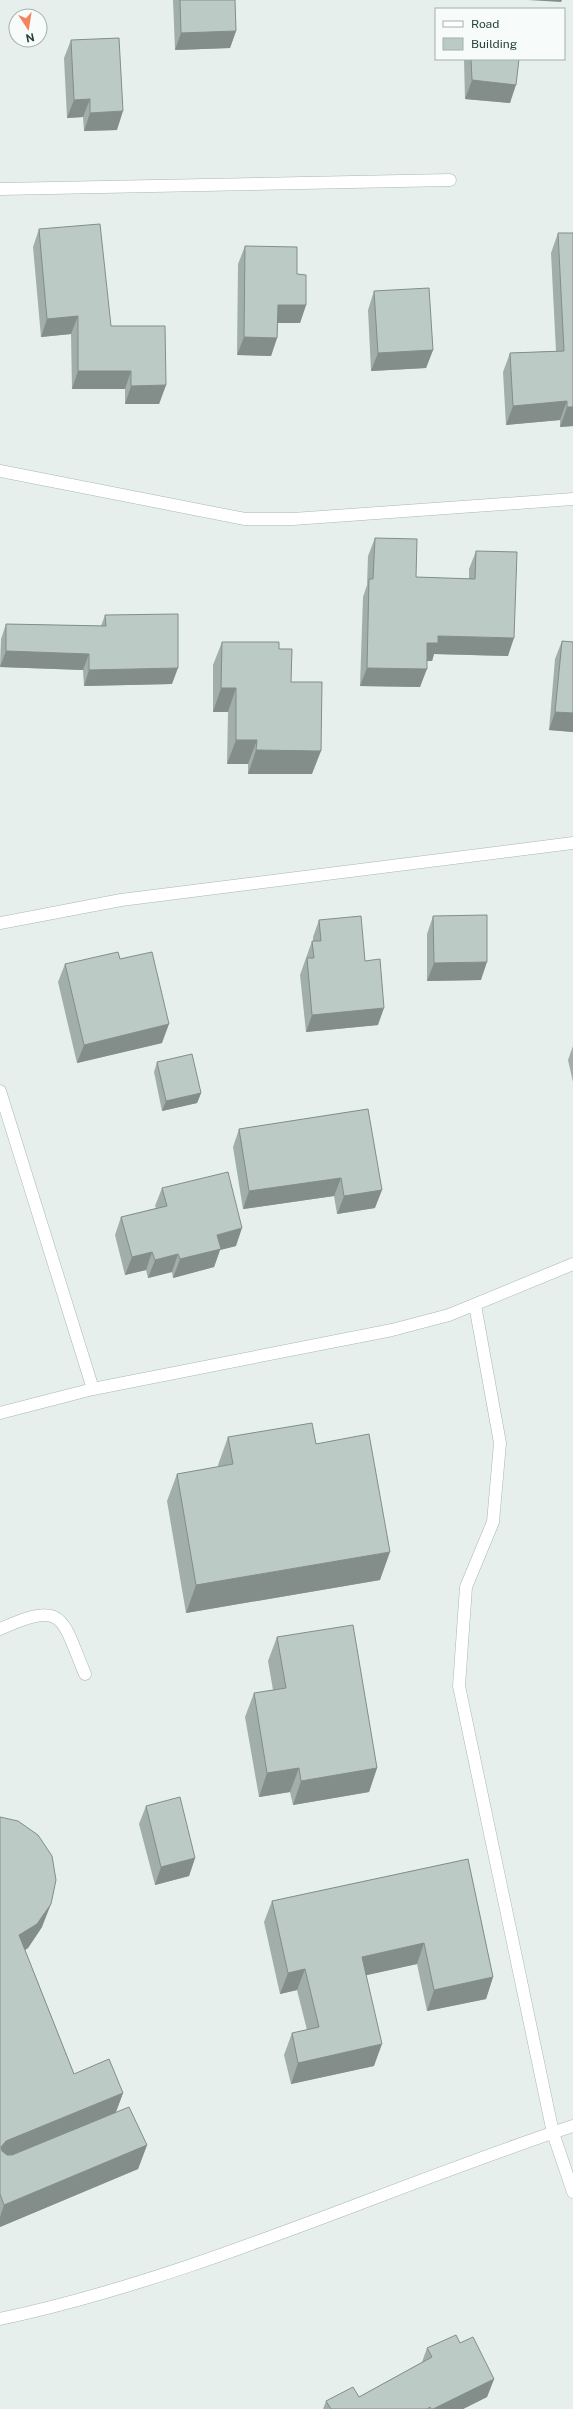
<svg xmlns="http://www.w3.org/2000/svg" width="573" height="2409" font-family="'Public Sans',sans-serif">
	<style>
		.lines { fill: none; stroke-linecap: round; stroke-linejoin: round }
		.minor-casing { stroke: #a8b8b2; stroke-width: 13 }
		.minor { stroke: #fff; stroke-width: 12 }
		.wall { fill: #a1aea9 }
		.shaded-wall { fill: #838d89 }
		.building { fill: #bbcac4; stroke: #838d89 }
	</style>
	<rect width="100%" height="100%" fill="#e6efeb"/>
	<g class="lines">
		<g class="minor-casing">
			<path id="minor" d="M 0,189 L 450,180
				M 0,471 L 245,519 L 293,519 L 573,499
				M 0,923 L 121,900 L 573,843
				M 0,1091 L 93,1389
				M 475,1305 L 500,1443 L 493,1522 L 466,1587 L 459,1686 L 553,2133 L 573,2192
				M 0,1413 L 93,1389 L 392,1330 L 449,1315 L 573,1264
				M 0,1629 C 65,1600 61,1617 85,1674
				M 0,2319 C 197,2277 382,2189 573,2126"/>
		</g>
		<use href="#minor" class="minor"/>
	</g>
	<path class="wall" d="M 173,0 L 235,0 L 236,31 L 230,48 L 175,50 Z
		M 71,40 L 117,130 L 84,131 L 83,117 L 67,118 L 64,58 Z
		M 464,59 L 519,59 L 510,103 L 465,99 Z
		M 39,229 L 111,326 L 166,385 L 159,404 L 125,404 L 125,389 L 72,389 L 71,334 L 41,337 L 33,247 Z
		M 558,233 L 573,233 L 573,426 L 560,427 L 560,420 L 506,425 L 503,372 L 510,353 L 556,351 L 551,253 Z
		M 245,246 L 297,274 L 306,305 L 300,323 L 278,323 L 277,338 L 271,356 L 237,355 L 238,264 Z
		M 374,291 L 433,350 L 426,368 L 371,371 L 368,310 Z
		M 375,538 L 416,577 L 469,579 L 469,569 L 476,551 L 508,656 L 434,654 L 432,661 L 427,661 L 420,687 L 360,686 L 363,597 L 367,585 L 368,556 Z
		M 105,615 L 172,684 L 84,686 L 83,670 L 0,667 L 1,639 L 6,624 L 101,626 Z
		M 562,641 L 573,642 L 573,732 L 549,730 L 555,659 Z
		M 222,642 L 279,649 L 291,682 L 312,774 L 248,774 L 248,764 L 227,764 L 228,712 L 213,712 L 213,665 Z
		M 433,916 L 481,980 L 427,981 L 427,934 Z
		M 319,920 L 365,961 L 378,1025 L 306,1032 L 300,975 L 312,941 L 313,941 L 313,937 Z
		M 120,959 L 162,1043 L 77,1063 L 58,982 L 65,964 Z
		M 573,1046 L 573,1082 L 568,1060 Z
		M 157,1062 L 201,1093 L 197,1103 L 162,1111 L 154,1072 Z
		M 368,1109 L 375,1208 L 337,1214 L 334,1196 L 243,1209 L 233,1147 L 239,1129 Z
		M 162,1188 L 236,1246 L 220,1250 L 214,1267 L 173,1278 L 172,1272 L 148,1278 L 146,1270 L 125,1275 L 115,1235 L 121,1217 L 156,1208 L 155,1206 Z
		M 228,1437 L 316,1444 L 380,1580 L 186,1613 L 167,1501 L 177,1474 L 219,1467 L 218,1465 Z
		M 277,1637 L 377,1768 L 369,1792 L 293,1805 L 290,1792 L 259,1797 L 245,1717 L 254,1693 L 273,1690 L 268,1661 Z
		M 146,1806 L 195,1858 L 189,1876 L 155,1885 L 139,1824 Z
		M 0,1817 L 42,1927 L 28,1948 L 25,1950 L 74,2074 L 123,2093 L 116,2112 L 147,2145 L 138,2169 L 0,2227 Z
		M 468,1859 L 493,1977 L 486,1999 L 427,2011 L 417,1964 L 366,1975 L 374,2066 L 291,2084 L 284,2055 L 292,2033 L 307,2030 L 297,1990 L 280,1994 L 264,1922 L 272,1901 Z
		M 460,2343 L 494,2379 L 487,2397 L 463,2409 L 323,2409 L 326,2401 L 359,2397 L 422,2362 L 427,2348 Z"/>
	<path class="shaded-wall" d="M 528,0 L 562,0 L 561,2 Z
		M 236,31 L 230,48 L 175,50 L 181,33 Z
		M 472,80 L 516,85 L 510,103 L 465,99 Z
		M 90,99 L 83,117 L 67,118 L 74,100 Z
		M 123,111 L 117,130 L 84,131 L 90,113 Z
		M 278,305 L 306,305 L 300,323 L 271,323 Z
		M 78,316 L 71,334 L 41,337 L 47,319 Z
		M 244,337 L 277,338 L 271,356 L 237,355 Z
		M 433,350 L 426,368 L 371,371 L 378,353 Z
		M 78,371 L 131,371 L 125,389 L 72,389 Z
		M 166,385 L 159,404 L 125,404 L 131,386 Z
		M 567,401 L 560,420 L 506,425 L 513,406 Z
		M 567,407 L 573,407 L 573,426 L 560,427 Z
		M 438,636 L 514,638 L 508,656 L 434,654 L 432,661 L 421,661 L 427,643 Z
		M 6,651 L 89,654 L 83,670 L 0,667 Z
		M 178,668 L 172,684 L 84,686 L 89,670 Z
		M 367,668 L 427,669 L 420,687 L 360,686 Z
		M 221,688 L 236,688 L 228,712 L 213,712 Z
		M 555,712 L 573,713 L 573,732 L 549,730 Z
		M 236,740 L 257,740 L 248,764 L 227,764 Z
		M 256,750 L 321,751 L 312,774 L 248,774 Z
		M 487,962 L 481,980 L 427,981 L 434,963 Z
		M 384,1008 L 378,1025 L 306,1032 L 312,1015 Z
		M 169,1024 L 162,1043 L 77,1063 L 84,1045 Z
		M 201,1093 L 197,1103 L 162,1111 L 166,1101 Z
		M 341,1178 L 334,1196 L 243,1209 L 249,1191 Z
		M 382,1190 L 375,1208 L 337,1214 L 344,1196 Z
		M 242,1228 L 236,1246 L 220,1250 L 214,1267 L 173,1278 L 180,1259 L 217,1235 Z
		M 152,1252 L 146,1270 L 125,1275 L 132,1257 Z
		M 178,1254 L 172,1272 L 148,1278 L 155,1260 Z
		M 390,1552 L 380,1580 L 186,1613 L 196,1585 Z
		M 299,1768 L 290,1792 L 259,1797 L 267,1773 Z
		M 377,1768 L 369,1792 L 293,1805 L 301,1781 Z
		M 195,1858 L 189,1876 L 155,1885 L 161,1867 Z
		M 51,1904 L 42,1927 L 28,1948 L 10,1959 L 19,1935 Z
		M 424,1943 L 417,1964 L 354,1978 L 362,1957 Z
		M 305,1969 L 297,1990 L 280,1994 L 288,1973 Z
		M 493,1977 L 486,1999 L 427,2011 L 434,1990 Z
		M 382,2044 L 374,2066 L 291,2084 L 298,2063 Z
		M 123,2093 L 114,2117 L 0,2164 L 1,2147 L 6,2141 Z
		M 147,2145 L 138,2169 L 0,2227 L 0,2217 L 4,2205 Z
		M 494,2379 L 487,2397 L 463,2409 L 433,2409 Z"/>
	<path class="building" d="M 180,0 L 235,0 L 236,31 L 181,33 Z
		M 119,38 L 123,111 L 90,113 L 90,99 L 74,100 L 71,40 Z
		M 471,59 L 519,59 L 516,85 L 472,80 Z
		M 100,224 L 111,326 L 165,326 L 166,385 L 131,386 L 131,371 L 78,371 L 78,316 L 47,319 L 39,229 Z
		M 558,233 L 573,233 L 573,407 L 567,407 L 567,401 L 513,406 L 510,353 L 564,351 Z
		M 245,246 L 297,247 L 297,274 L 306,275 L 306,305 L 278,305 L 277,338 L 244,337 Z
		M 429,288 L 433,350 L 378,353 L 374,291 Z
		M 375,538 L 417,539 L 416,577 L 475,579 L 476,551 L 517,552 L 514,638 L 438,636 L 438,643 L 427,643 L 427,669 L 367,668 L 369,579 L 373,579 Z
		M 178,614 L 178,668 L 89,670 L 89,654 L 6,651 L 6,624 L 106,626 L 105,615 Z
		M 562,641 L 573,642 L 573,713 L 555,712 Z
		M 222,642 L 279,642 L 279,649 L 292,649 L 291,682 L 322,682 L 321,751 L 256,750 L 257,740 L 236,740 L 236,688 L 221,688 Z
		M 487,915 L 487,962 L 434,963 L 433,916 Z
		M 361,916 L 365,961 L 380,959 L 384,1008 L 312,1015 L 307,958 L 314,958 L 312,941 L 321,941 L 319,920 Z
		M 118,952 L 120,959 L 152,952 L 169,1024 L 84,1045 L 65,964 Z
		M 192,1054 L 201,1093 L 166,1101 L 157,1062 Z
		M 368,1109 L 382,1190 L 344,1196 L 341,1178 L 249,1191 L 239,1129 Z
		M 228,1172 L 242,1228 L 217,1235 L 221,1249 L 180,1259 L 178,1254 L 155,1260 L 152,1252 L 132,1257 L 121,1217 L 167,1206 L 162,1188 Z
		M 312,1423 L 316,1444 L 369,1434 L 390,1552 L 196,1585 L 177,1474 L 233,1464 L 228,1437 Z
		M 353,1625 L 377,1768 L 301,1781 L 299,1768 L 267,1773 L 254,1693 L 286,1688 L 277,1637 Z
		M 180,1797 L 195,1858 L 161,1867 L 146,1806 Z
		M 0,1817 L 18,1821 L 38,1835 L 52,1856 L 56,1880 L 51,1904 L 37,1924 L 19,1935 L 74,2074 L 109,2059 L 123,2093 L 6,2141 L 1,2147 L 2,2151 L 7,2155 L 12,2155 L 129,2107 L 147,2145 L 4,2205 L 0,2194 Z
		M 468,1859 L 493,1977 L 434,1990 L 424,1943 L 362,1957 L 382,2044 L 298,2063 L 292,2033 L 319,2027 L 305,1969 L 288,1973 L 272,1901 Z
		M 456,2335 L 460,2343 L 473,2337 L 494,2379 L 433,2409 L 431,2409 L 430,2407 L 427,2409 L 331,2409 L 326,2401 L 353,2387 L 359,2397 L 432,2357 L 427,2348 Z"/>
	<rect x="435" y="8" width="130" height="52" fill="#f7fbf9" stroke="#a3b1ad"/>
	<rect x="443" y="21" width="20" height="6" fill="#ffffff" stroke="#a3b1ad"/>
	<text x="471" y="28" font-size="12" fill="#24423a">Road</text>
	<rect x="443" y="38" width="20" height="12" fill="#bbcac4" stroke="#a3b1ad"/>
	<text x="471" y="48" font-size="12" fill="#24423a">Building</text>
	<g transform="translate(28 28) rotate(168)"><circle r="19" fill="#f7fbf9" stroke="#a3b1ad"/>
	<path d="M0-3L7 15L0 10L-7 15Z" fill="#f4845f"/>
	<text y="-6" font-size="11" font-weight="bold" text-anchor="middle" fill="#24423a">N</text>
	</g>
</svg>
